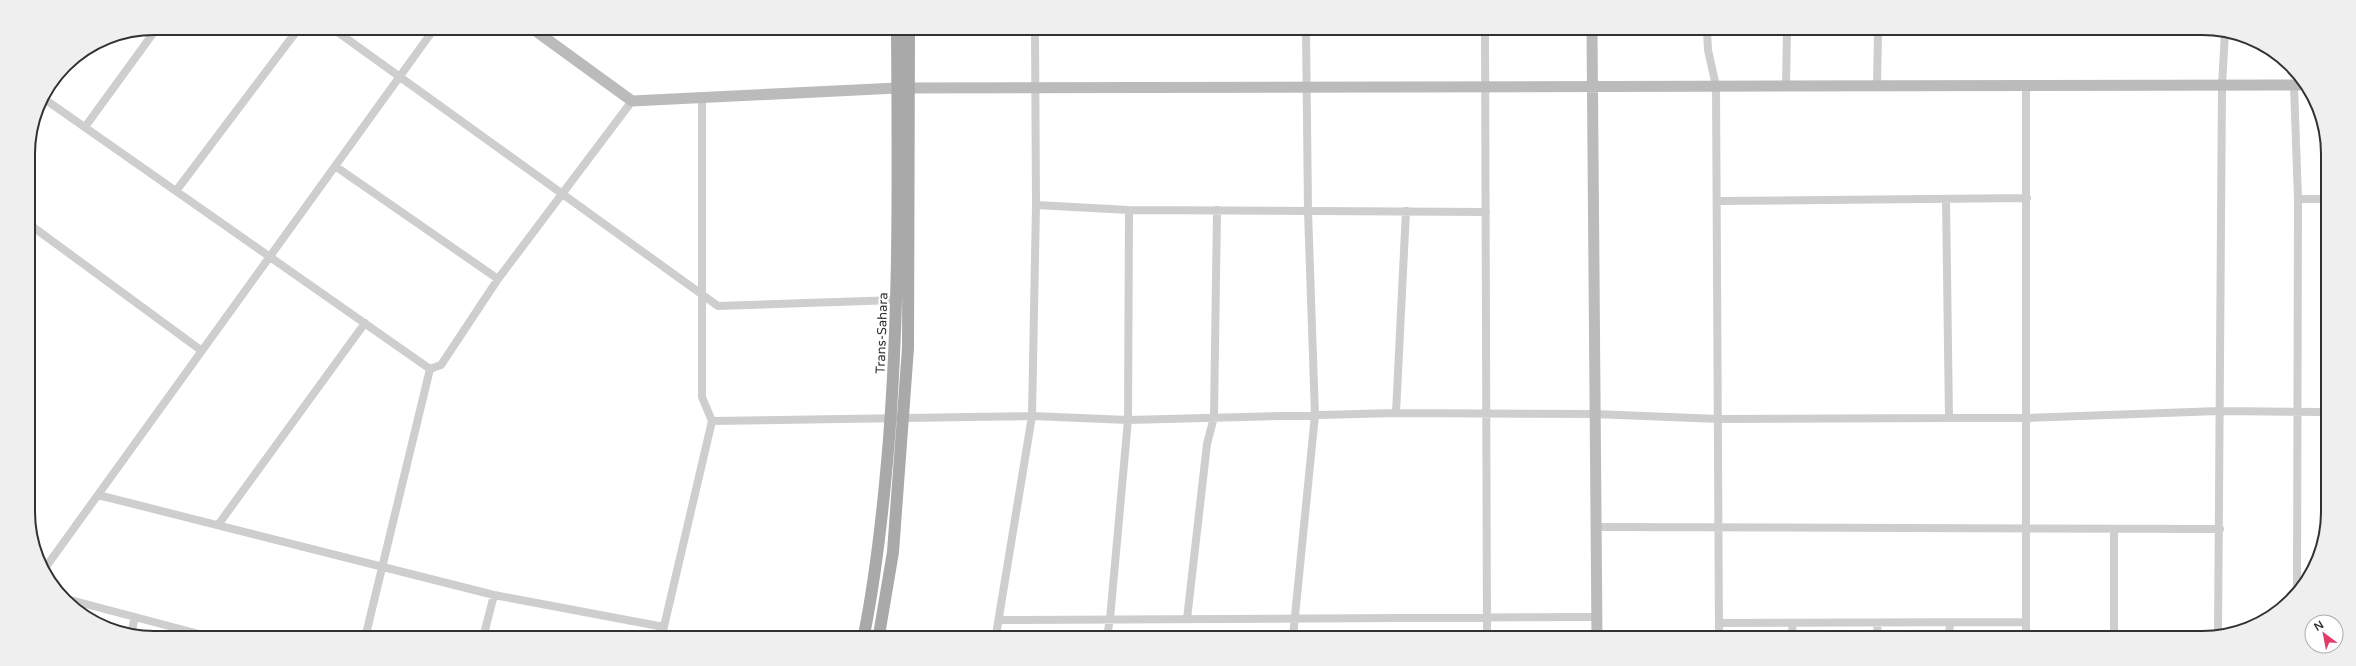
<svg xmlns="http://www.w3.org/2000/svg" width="2356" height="666" font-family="'Varela Round',sans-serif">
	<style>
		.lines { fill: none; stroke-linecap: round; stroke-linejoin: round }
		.street { stroke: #cecece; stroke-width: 8 }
		.secondary { stroke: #bbb; stroke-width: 11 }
		.primary { stroke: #a9a9a9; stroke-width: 12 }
		.labels { text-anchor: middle; stroke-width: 4; stroke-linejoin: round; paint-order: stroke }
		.street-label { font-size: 13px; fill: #313131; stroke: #fff }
		.rim { fill: none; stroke: #313131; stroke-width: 2 }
	</style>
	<rect width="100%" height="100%" fill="#fff"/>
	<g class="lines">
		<path class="street" d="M 332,28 L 718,306 L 896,300
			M 1485,31 L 1487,636
			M 1707,31 L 1708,50 L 1716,86 L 1719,637
			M 2294,85 L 2298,199 L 2325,199
			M 1786,86 L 1787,31
			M 1877,86 L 1878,32
			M 43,98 L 430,369
			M 85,127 L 157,28
			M 335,166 L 498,279
			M 176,191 L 299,28
			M 1946,199 L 1949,418
			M 1717,201 L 2027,198
			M 1036,205 L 1129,210 L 1486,212
			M 29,224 L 202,351
			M 430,369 L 441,365 L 498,279 L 632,101
			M 1396,413 L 1406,211
			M 712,421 L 1032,416 L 1128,420 L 1396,413 L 1594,414 L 1719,419 L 1949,418 L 2026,418 L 2219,411 L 2324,412
			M 98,495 L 494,595 L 664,627
			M 218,525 L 365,323
			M 1596,527 L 2220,529
			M 43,571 L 434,29
			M 2297,593 L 2298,199
			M 63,598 L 199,634
			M 1187,619 L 1207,444 L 1214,417 L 1217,210
			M 999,620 L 1596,617
			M 1719,623 L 2026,622
			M 1792,623 L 1793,637
			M 1877,623 L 1878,637
			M 131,634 L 135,617
			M 366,634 L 430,369
			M 484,634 L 494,595
			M 662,635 L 712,421 L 702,397 L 702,97
			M 996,635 L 1032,416 L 1036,205 L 1035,30
			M 1107,636 L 1110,619 L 1128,420 L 1129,210
			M 1293,636 L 1315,415 L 1308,211 L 1306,30
			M 2218,636 L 2222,85 L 2225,32
			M 1949,637 L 1950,623
			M 2026,637 L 2026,86
			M 2114,638 L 2114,529"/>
		<path class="secondary" d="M 533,29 L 632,101 L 897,88 L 2305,85
			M 1592,31 L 1597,637"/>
		<path class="primary" d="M 864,635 C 874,585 880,535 885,484 C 900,333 898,181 897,30
			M 879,635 L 893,552 L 908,348 L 909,30"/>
	</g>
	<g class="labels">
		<g class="street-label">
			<text transform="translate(881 333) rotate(-88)" y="5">Trans-Sahara</text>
		</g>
	</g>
	<path d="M0 0H2356V666H0ZM154 35H2202A119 119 0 0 1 2321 154V512A119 119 0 0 1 2202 631H154A119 119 0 0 1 35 512V154A119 119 0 0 1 154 35Z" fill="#efefef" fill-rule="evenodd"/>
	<path class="rim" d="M154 35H2202A119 119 0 0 1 2321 154V512A119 119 0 0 1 2202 631H154A119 119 0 0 1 35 512V154A119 119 0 0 1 154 35Z"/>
	<g transform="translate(2324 634) rotate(328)"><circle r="19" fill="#ffffff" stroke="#adadad"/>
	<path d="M0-3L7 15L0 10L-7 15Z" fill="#e23a69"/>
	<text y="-6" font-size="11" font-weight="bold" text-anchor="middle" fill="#313131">N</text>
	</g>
</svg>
